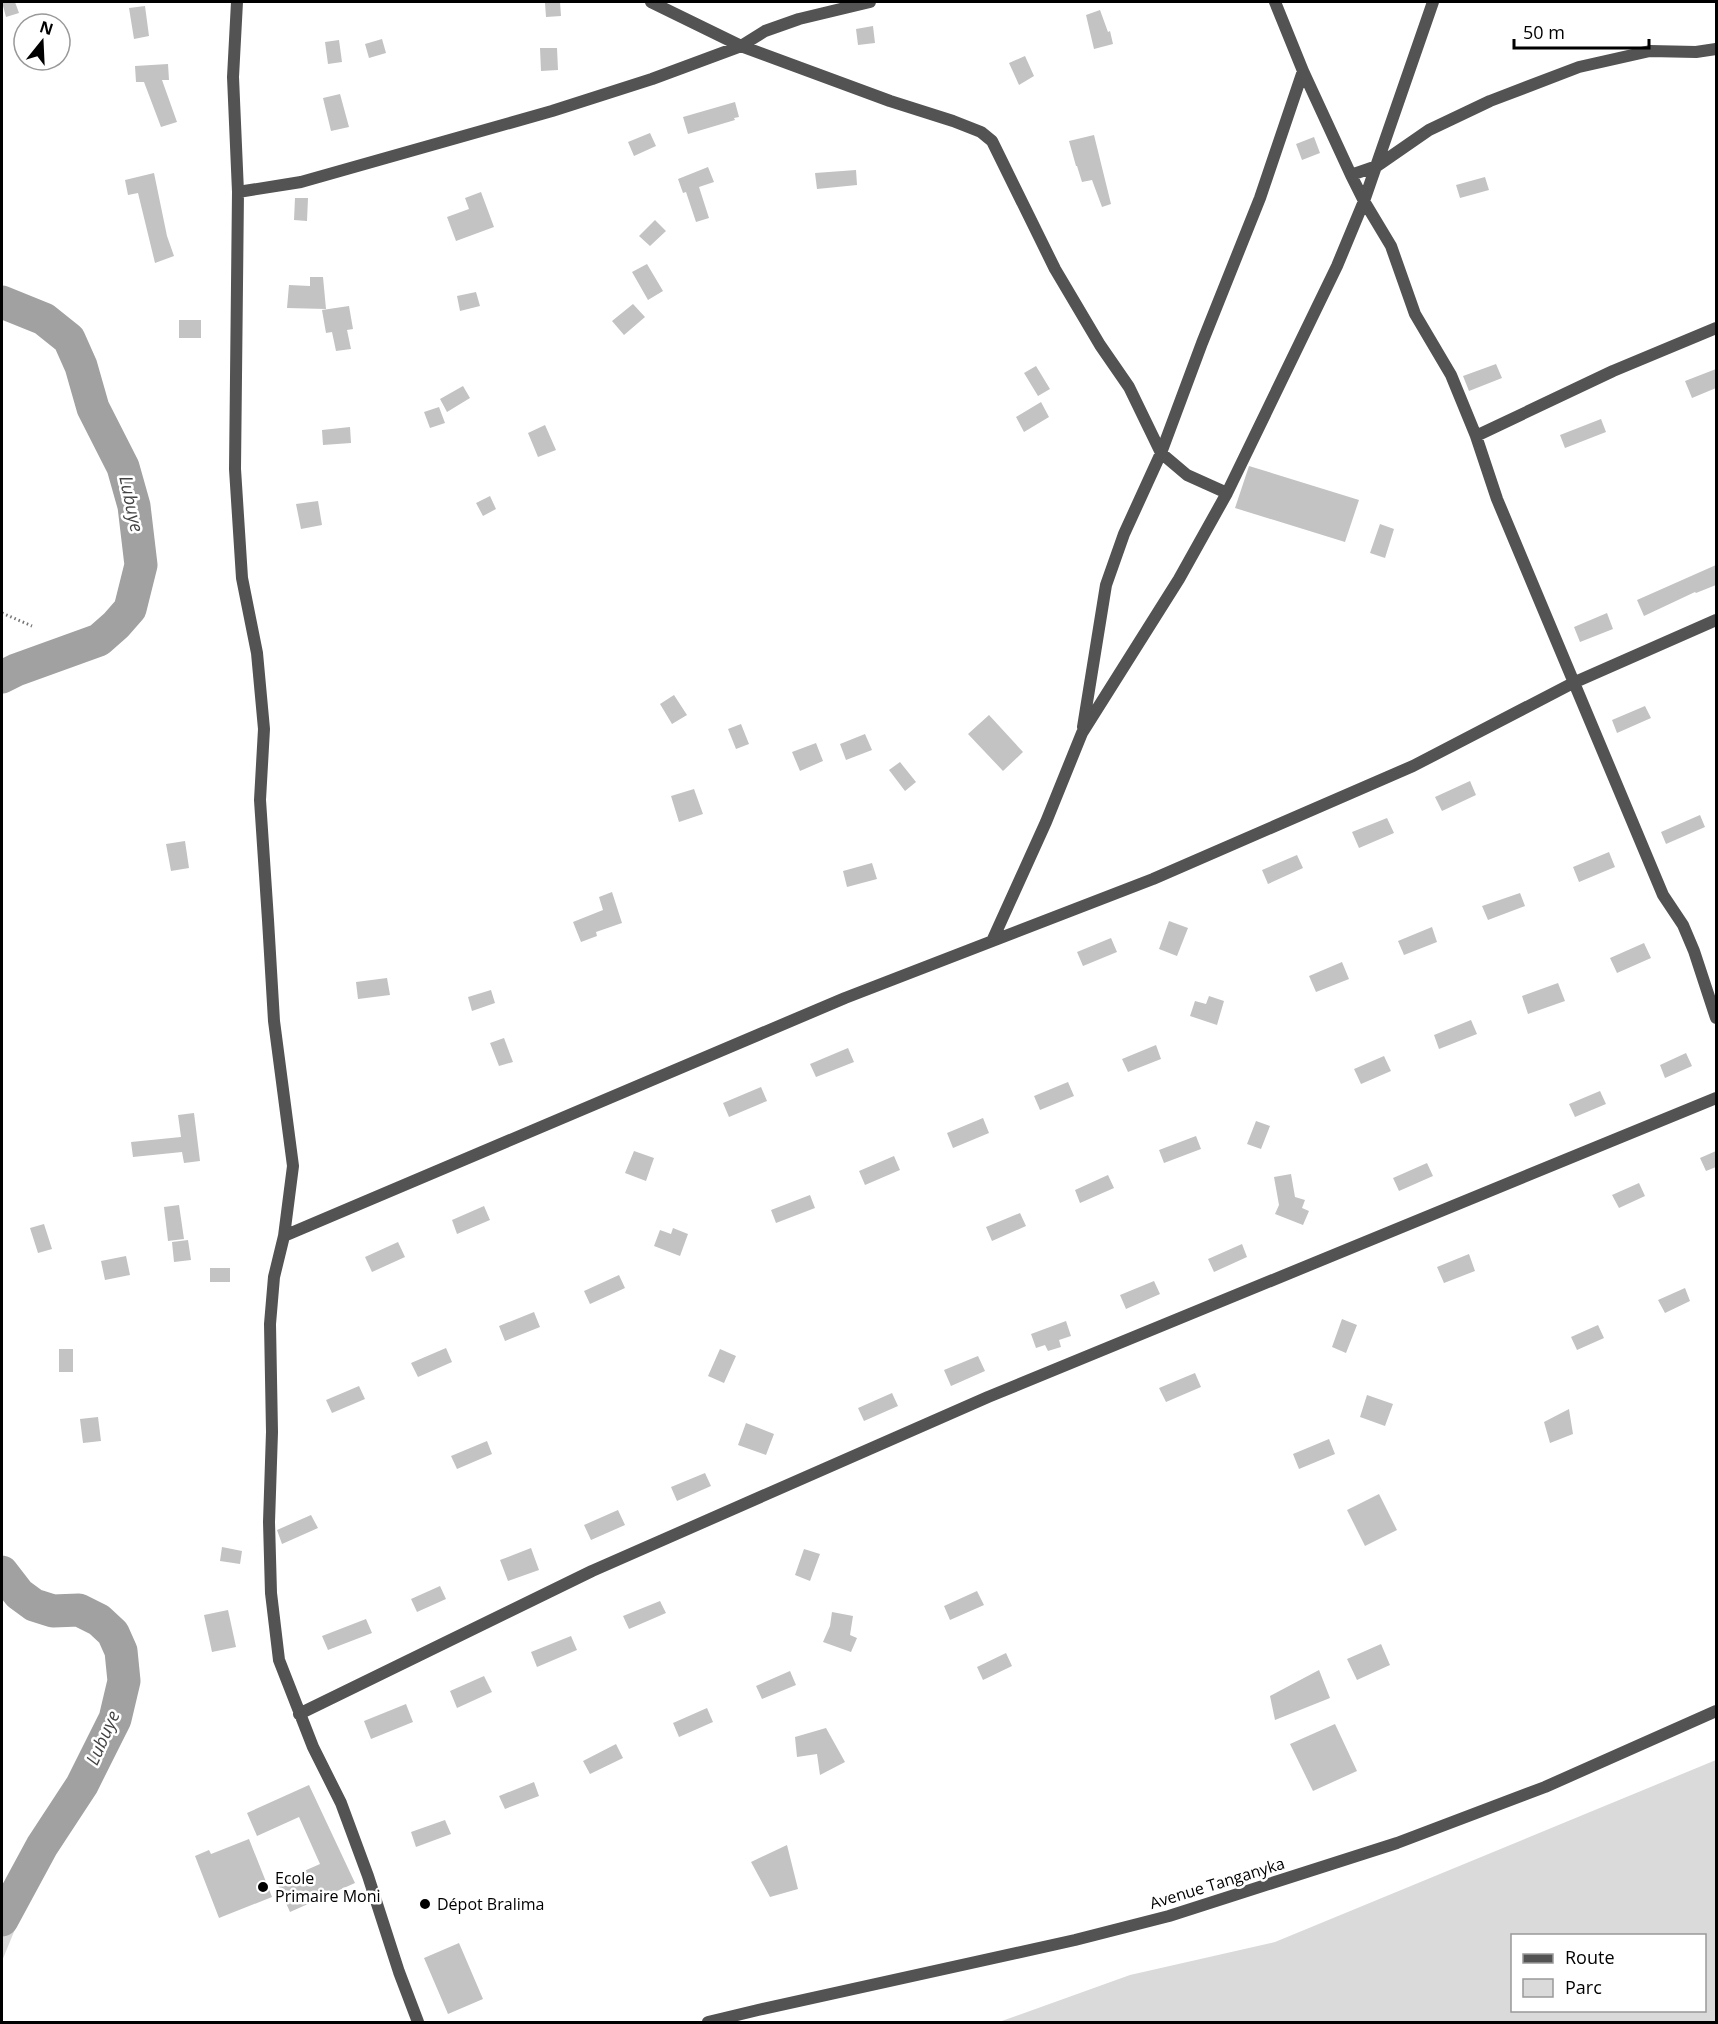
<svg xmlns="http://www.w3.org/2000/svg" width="1718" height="2024" font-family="'Open Sans',sans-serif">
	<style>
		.green { fill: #dadada; fill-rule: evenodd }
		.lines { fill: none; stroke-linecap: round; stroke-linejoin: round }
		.river { stroke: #a1a1a1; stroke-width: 33 }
		.building { fill: #c3c3c3 }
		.path { stroke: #757575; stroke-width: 3; stroke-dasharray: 1.5 3; stroke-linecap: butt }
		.minor { stroke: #535353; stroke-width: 12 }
		.tertiary { stroke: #535353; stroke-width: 12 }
		.poi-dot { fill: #000; stroke: #fff; stroke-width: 2 }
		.labels { text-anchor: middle; stroke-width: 5; stroke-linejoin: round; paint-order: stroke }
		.poi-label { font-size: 16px; fill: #000; stroke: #fff; text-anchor: start }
		.street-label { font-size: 16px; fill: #000; stroke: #fff }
		.water-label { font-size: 18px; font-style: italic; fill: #424242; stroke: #fff }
	</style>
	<rect width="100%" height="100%" fill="#fff"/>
	<path class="green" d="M 1716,1760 L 1716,2022 L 999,2022 L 1130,1975 L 1275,1942 ZM 1512,1936 L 1704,1936 L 1704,2010 L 1512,2010 Z
		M 2,1916 L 18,1922 L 2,1961 Z"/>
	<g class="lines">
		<path class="river" d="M 2,302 L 44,319 L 69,339 L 81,366 L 93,408 L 123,467 L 134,506 L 141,565 L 130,609 L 116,625 L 99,640 L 16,670 L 2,677
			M 2,1572 L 19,1594 L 34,1605 L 53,1611 L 79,1610 L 99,1620 L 113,1633 L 121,1651 L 124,1681 L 115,1719 L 82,1785 L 42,1846 L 2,1920"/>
	</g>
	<path class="building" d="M 2,2 L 15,2 L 19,13 L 6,17 Z
		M 560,2 L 561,16 L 546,17 L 545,3 Z
		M 145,6 L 149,36 L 134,39 L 129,8 Z
		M 1100,10 L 1108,32 L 1110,31 L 1113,44 L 1094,49 L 1086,15 Z
		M 873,26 L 875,43 L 858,45 L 856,29 Z
		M 382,39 L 386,53 L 369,58 L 365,44 Z
		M 339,40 L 342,62 L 328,64 L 325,42 Z
		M 540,48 L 557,48 L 558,70 L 541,71 Z
		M 1025,56 L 1034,76 L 1019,85 L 1009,63 Z
		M 168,64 L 169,80 L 162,80 L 177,122 L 161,127 L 144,82 L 136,82 L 135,66 Z
		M 340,94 L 349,127 L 331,131 L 323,98 Z
		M 735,102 L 739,117 L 734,118 L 735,120 L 688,134 L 683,117 Z
		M 650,133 L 656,146 L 634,156 L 628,142 Z
		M 1094,135 L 1111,204 L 1102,207 L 1092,180 L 1082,182 L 1077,166 L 1076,166 L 1069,141 Z
		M 1314,137 L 1320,153 L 1302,160 L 1296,144 Z
		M 708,167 L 714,182 L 699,187 L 709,218 L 696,222 L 686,192 L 683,193 L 678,179 Z
		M 856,170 L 857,185 L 817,189 L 815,173 Z
		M 154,173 L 167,236 L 174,256 L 155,263 L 138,193 L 128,195 L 125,180 Z
		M 1485,177 L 1489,190 L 1460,198 L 1456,185 Z
		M 481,192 L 494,227 L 456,241 L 447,217 L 469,209 L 465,198 Z
		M 295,198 L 308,198 L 307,221 L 294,220 Z
		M 655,220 L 666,231 L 650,246 L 639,236 Z
		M 647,264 L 663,291 L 648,300 L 632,272 Z
		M 310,277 L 323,277 L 326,309 L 287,308 L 289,285 L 310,286 Z
		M 476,292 L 480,306 L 460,311 L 457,296 Z
		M 633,304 L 645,317 L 624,335 L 612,321 Z
		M 349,306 L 353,329 L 347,330 L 351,349 L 336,351 L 332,332 L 326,333 L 322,310 Z
		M 179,320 L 201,320 L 201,338 L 179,338 Z
		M 1496,364 L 1502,378 L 1469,391 L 1463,376 Z
		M 1036,366 L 1050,389 L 1038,396 L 1024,373 Z
		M 1716,369 L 1716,388 L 1692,398 L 1685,381 Z
		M 463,386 L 470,398 L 447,412 L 440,399 Z
		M 1041,402 L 1049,417 L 1024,432 L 1016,417 Z
		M 439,407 L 445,423 L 430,428 L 424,412 Z
		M 1601,419 L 1606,432 L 1565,448 L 1560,435 Z
		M 545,425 L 556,450 L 538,457 L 528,433 Z
		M 350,427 L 351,443 L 323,445 L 322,430 Z
		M 1249,466 L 1359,500 L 1345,542 L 1235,508 Z
		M 490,496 L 496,509 L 483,516 L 476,503 Z
		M 318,501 L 322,525 L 301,529 L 296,504 Z
		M 1380,524 L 1394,529 L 1385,558 L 1370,553 Z
		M 1716,565 L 1716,585 L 1696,593 L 1695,592 L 1644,616 L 1637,600 Z
		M 1607,613 L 1613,629 L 1580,642 L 1574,627 Z
		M 674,695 L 687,715 L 672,724 L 660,704 Z
		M 1645,706 L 1651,718 L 1617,733 L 1612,720 Z
		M 989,715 L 1023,752 L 1003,771 L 968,734 Z
		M 741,724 L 749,744 L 736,749 L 728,729 Z
		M 865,734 L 872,750 L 846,760 L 840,744 Z
		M 816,743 L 823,761 L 800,771 L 792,752 Z
		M 900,762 L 916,782 L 905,791 L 889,770 Z
		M 1470,781 L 1476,795 L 1442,811 L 1435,797 Z
		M 694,789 L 703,814 L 679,822 L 671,796 Z
		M 1700,815 L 1705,827 L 1666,844 L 1661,832 Z
		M 1387,818 L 1394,833 L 1359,848 L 1352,832 Z
		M 185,841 L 189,868 L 171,871 L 166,844 Z
		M 1609,852 L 1615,867 L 1579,882 L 1573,867 Z
		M 1297,855 L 1303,868 L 1268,884 L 1262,870 Z
		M 872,863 L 877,879 L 847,887 L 843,871 Z
		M 612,892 L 622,923 L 596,932 L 597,936 L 581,942 L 573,922 L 603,910 L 599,897 Z
		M 1520,893 L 1525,906 L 1488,920 L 1482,906 Z
		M 1169,921 L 1188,928 L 1177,956 L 1159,949 Z
		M 1432,927 L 1437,942 L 1404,955 L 1398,941 Z
		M 1111,938 L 1117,952 L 1083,966 L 1077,952 Z
		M 1644,943 L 1651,958 L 1617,973 L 1610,958 Z
		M 1342,962 L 1349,979 L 1316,992 L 1309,976 Z
		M 387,978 L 390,995 L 358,999 L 356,982 Z
		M 1558,983 L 1565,1001 L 1528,1014 L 1522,996 Z
		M 491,990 L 495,1003 L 472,1011 L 468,997 Z
		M 1209,996 L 1224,1001 L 1217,1025 L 1190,1016 L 1195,1001 L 1206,1004 Z
		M 1471,1020 L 1477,1034 L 1439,1049 L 1434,1035 Z
		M 504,1038 L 513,1062 L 499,1066 L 490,1043 Z
		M 1156,1045 L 1161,1059 L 1128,1072 L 1122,1059 Z
		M 848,1048 L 854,1062 L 816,1077 L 810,1064 Z
		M 1686,1053 L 1692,1066 L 1665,1078 L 1660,1065 Z
		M 1384,1056 L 1391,1071 L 1361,1084 L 1354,1069 Z
		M 1068,1082 L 1074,1096 L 1040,1110 L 1034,1096 Z
		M 761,1087 L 767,1101 L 729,1117 L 723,1103 Z
		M 1600,1091 L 1606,1104 L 1575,1117 L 1569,1104 Z
		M 194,1113 L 200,1161 L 184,1163 L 182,1152 L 133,1157 L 131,1142 L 181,1137 L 178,1115 Z
		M 983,1118 L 989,1133 L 953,1148 L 947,1133 Z
		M 1256,1121 L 1270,1126 L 1261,1149 L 1247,1144 Z
		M 1196,1136 L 1201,1149 L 1164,1163 L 1159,1150 Z
		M 634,1151 L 654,1158 L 646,1181 L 625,1173 Z
		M 1716,1151 L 1716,1167 L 1706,1171 L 1700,1158 Z
		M 894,1156 L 900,1170 L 865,1185 L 859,1171 Z
		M 1427,1163 L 1433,1176 L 1399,1191 L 1393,1178 Z
		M 1291,1174 L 1295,1197 L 1305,1200 L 1302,1208 L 1309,1211 L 1303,1225 L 1275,1214 L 1279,1205 L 1274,1177 Z
		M 1108,1175 L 1114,1188 L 1080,1203 L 1075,1190 Z
		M 1639,1183 L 1645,1196 L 1619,1208 L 1612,1195 Z
		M 810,1195 L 815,1208 L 776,1223 L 771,1210 Z
		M 179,1205 L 184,1239 L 168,1241 L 164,1207 Z
		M 484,1206 L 490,1220 L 457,1234 L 452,1220 Z
		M 1020,1213 L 1026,1226 L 992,1241 L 986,1227 Z
		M 44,1224 L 52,1249 L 38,1253 L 30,1228 Z
		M 673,1228 L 688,1234 L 680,1256 L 654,1246 L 660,1230 L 671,1234 Z
		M 188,1240 L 191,1260 L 174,1262 L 172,1242 Z
		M 398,1242 L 405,1257 L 372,1272 L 365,1257 Z
		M 1242,1244 L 1247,1257 L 1214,1272 L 1208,1259 Z
		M 1469,1254 L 1475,1271 L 1444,1283 L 1437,1267 Z
		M 126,1256 L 130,1275 L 105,1280 L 101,1261 Z
		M 210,1268 L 230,1268 L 230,1282 L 210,1282 Z
		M 619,1275 L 625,1288 L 590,1304 L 584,1291 Z
		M 1154,1281 L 1160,1294 L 1126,1309 L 1120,1295 Z
		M 1685,1288 L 1690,1301 L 1665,1313 L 1658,1300 Z
		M 534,1312 L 540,1327 L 505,1341 L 499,1326 Z
		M 1342,1319 L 1357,1325 L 1346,1353 L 1332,1347 Z
		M 1066,1321 L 1071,1336 L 1059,1340 L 1061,1347 L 1048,1351 L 1045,1345 L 1036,1348 L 1031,1334 Z
		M 1598,1325 L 1604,1338 L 1577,1350 L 1571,1337 Z
		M 446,1348 L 452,1362 L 418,1377 L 411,1363 Z
		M 59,1349 L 73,1349 L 73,1372 L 59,1372 Z
		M 720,1349 L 736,1356 L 724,1383 L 708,1376 Z
		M 978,1356 L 985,1371 L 951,1386 L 944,1370 Z
		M 1195,1373 L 1201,1387 L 1166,1402 L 1159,1388 Z
		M 359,1386 L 365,1399 L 332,1413 L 326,1400 Z
		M 892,1393 L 898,1406 L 864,1421 L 858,1408 Z
		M 1367,1395 L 1393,1404 L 1385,1426 L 1360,1417 Z
		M 1569,1409 L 1573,1434 L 1550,1443 L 1544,1422 Z
		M 98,1417 L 101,1441 L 83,1443 L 80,1419 Z
		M 746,1423 L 774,1434 L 766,1455 L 738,1445 Z
		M 1329,1439 L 1335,1454 L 1299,1469 L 1293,1454 Z
		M 487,1441 L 492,1454 L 457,1469 L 451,1456 Z
		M 705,1473 L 711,1486 L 677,1501 L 671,1487 Z
		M 1379,1494 L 1397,1530 L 1365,1546 L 1347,1510 Z
		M 618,1510 L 625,1525 L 591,1540 L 584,1525 Z
		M 311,1515 L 318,1528 L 282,1544 L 277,1530 Z
		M 222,1547 L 242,1551 L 240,1564 L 220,1561 Z
		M 531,1548 L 539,1570 L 508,1581 L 500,1560 Z
		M 804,1549 L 820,1554 L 810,1581 L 795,1575 Z
		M 440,1586 L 446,1599 L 417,1612 L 411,1599 Z
		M 977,1591 L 984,1605 L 950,1620 L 944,1606 Z
		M 660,1601 L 666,1613 L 629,1629 L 623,1616 Z
		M 228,1610 L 236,1647 L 212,1652 L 204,1615 Z
		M 832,1612 L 853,1616 L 850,1635 L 857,1638 L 851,1652 L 823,1642 L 830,1626 Z
		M 366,1619 L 372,1633 L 328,1650 L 322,1636 Z
		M 571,1636 L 577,1650 L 537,1667 L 531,1652 Z
		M 1381,1644 L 1390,1665 L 1357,1680 L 1347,1659 Z
		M 1006,1653 L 1012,1666 L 983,1680 L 977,1667 Z
		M 1319,1670 L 1330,1698 L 1275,1720 L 1270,1696 Z
		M 790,1671 L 796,1685 L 762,1699 L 756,1686 Z
		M 484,1676 L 492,1692 L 457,1708 L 450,1691 Z
		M 406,1704 L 413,1722 L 371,1739 L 364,1721 Z
		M 707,1708 L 713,1722 L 679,1737 L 673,1723 Z
		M 1335,1724 L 1357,1771 L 1313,1791 L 1290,1744 Z
		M 826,1728 L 845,1762 L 820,1775 L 817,1754 L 797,1757 L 795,1737 Z
		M 616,1744 L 623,1758 L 590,1774 L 583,1761 Z
		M 534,1782 L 539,1796 L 505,1809 L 499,1796 Z
		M 309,1785 L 355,1883 L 290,1912 L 277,1883 L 320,1864 L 299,1817 L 257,1836 L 247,1813 Z
		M 445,1820 L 451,1834 L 416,1847 L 411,1832 Z
		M 249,1839 L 272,1897 L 219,1918 L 195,1856 L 209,1850 L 211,1854 Z
		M 787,1845 L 798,1889 L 770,1897 L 751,1862 Z
		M 459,1943 L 483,1999 L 448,2014 L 424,1958 Z"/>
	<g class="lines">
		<path class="path" d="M 2,613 L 32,626"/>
		<path class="minor" d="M 237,2 L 233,77 L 238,192 L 235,469 L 242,578 L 257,653 L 264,729 L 260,800 L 268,920 L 274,1021 L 293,1166 L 284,1236 L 274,1277 L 270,1324 L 272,1432 L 269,1522 L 271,1593 L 279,1660 L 313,1747 L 341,1803 L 368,1876 L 399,1972 L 418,2022
			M 651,2 L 741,46 L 890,101 L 953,121 L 981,132 L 992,141 L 1055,269 L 1100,345 L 1129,387 L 1161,453 L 1187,475 L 1227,493
			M 1275,2 L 1303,71 L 1351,175 L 1364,201 L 1391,246 L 1415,314 L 1451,375 L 1476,436 L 1497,499 L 1663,895 L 1683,925 L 1694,951 L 1716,1018
			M 1351,175 L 1377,166 L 1429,130 L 1490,101 L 1579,67 L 1650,51 L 1696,52 L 1716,49
			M 238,192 L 301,182 L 552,111 L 652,79 L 741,46 L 765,31 L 799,19 L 870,2
			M 1476,436 L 1613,371 L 1716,328
			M 1083,727 L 1106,585 L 1124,534 L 1161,453 L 1202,343 L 1260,198 L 1303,71
			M 993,939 L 1046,822 L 1082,733 L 1179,579 L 1227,493 L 1337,266 L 1364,201 L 1433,2
			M 284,1236 L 845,998 L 1153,879 L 1413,766 L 1573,683 L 1716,620
			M 299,1714 L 592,1571 L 988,1397 L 1716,1098"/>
		<path class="tertiary" d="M 708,2022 L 758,2010 L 1075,1940 L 1169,1916 L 1397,1843 L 1545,1787 L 1716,1711"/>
	</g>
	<g class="poi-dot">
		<circle cx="263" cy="1887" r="6"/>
		<circle cx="425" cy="1904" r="6"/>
	</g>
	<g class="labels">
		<g class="poi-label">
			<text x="275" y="1884">Ecole<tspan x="275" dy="18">Primaire Moni</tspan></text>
			<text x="437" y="1910">Dépot Bralima</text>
		</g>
		<g class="street-label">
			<text transform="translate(1217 1883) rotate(-17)" y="6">Avenue Tanganyka</text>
		</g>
		<g class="water-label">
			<text transform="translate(131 504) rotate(78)" y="6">Lubuye</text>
			<text transform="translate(103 1738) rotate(-66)" y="6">Lubuye</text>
		</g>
	</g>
	<rect width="1718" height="2024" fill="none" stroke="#000000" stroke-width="6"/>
	<rect x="1511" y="1934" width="195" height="78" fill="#ffffff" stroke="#999999" stroke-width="1.5"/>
	<rect x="1523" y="1954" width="30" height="9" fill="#535353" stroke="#999999" stroke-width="1.5"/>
	<text x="1565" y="1964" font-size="18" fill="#000000">Route</text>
	<rect x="1523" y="1979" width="30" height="18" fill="#dadada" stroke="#999999" stroke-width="1.5"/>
	<text x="1565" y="1994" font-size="18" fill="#000000">Parc</text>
	<g transform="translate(42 42) rotate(18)"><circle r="28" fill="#ffffff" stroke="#999999" stroke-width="1.5"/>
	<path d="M0-4.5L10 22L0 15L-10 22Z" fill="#000000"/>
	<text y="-9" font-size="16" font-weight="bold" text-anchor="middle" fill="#000000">N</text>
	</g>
	<path d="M1514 39v9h135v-9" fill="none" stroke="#000000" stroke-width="3"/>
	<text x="1523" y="39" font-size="18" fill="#000000" stroke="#ffffff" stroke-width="4.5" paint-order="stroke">50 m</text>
</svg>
